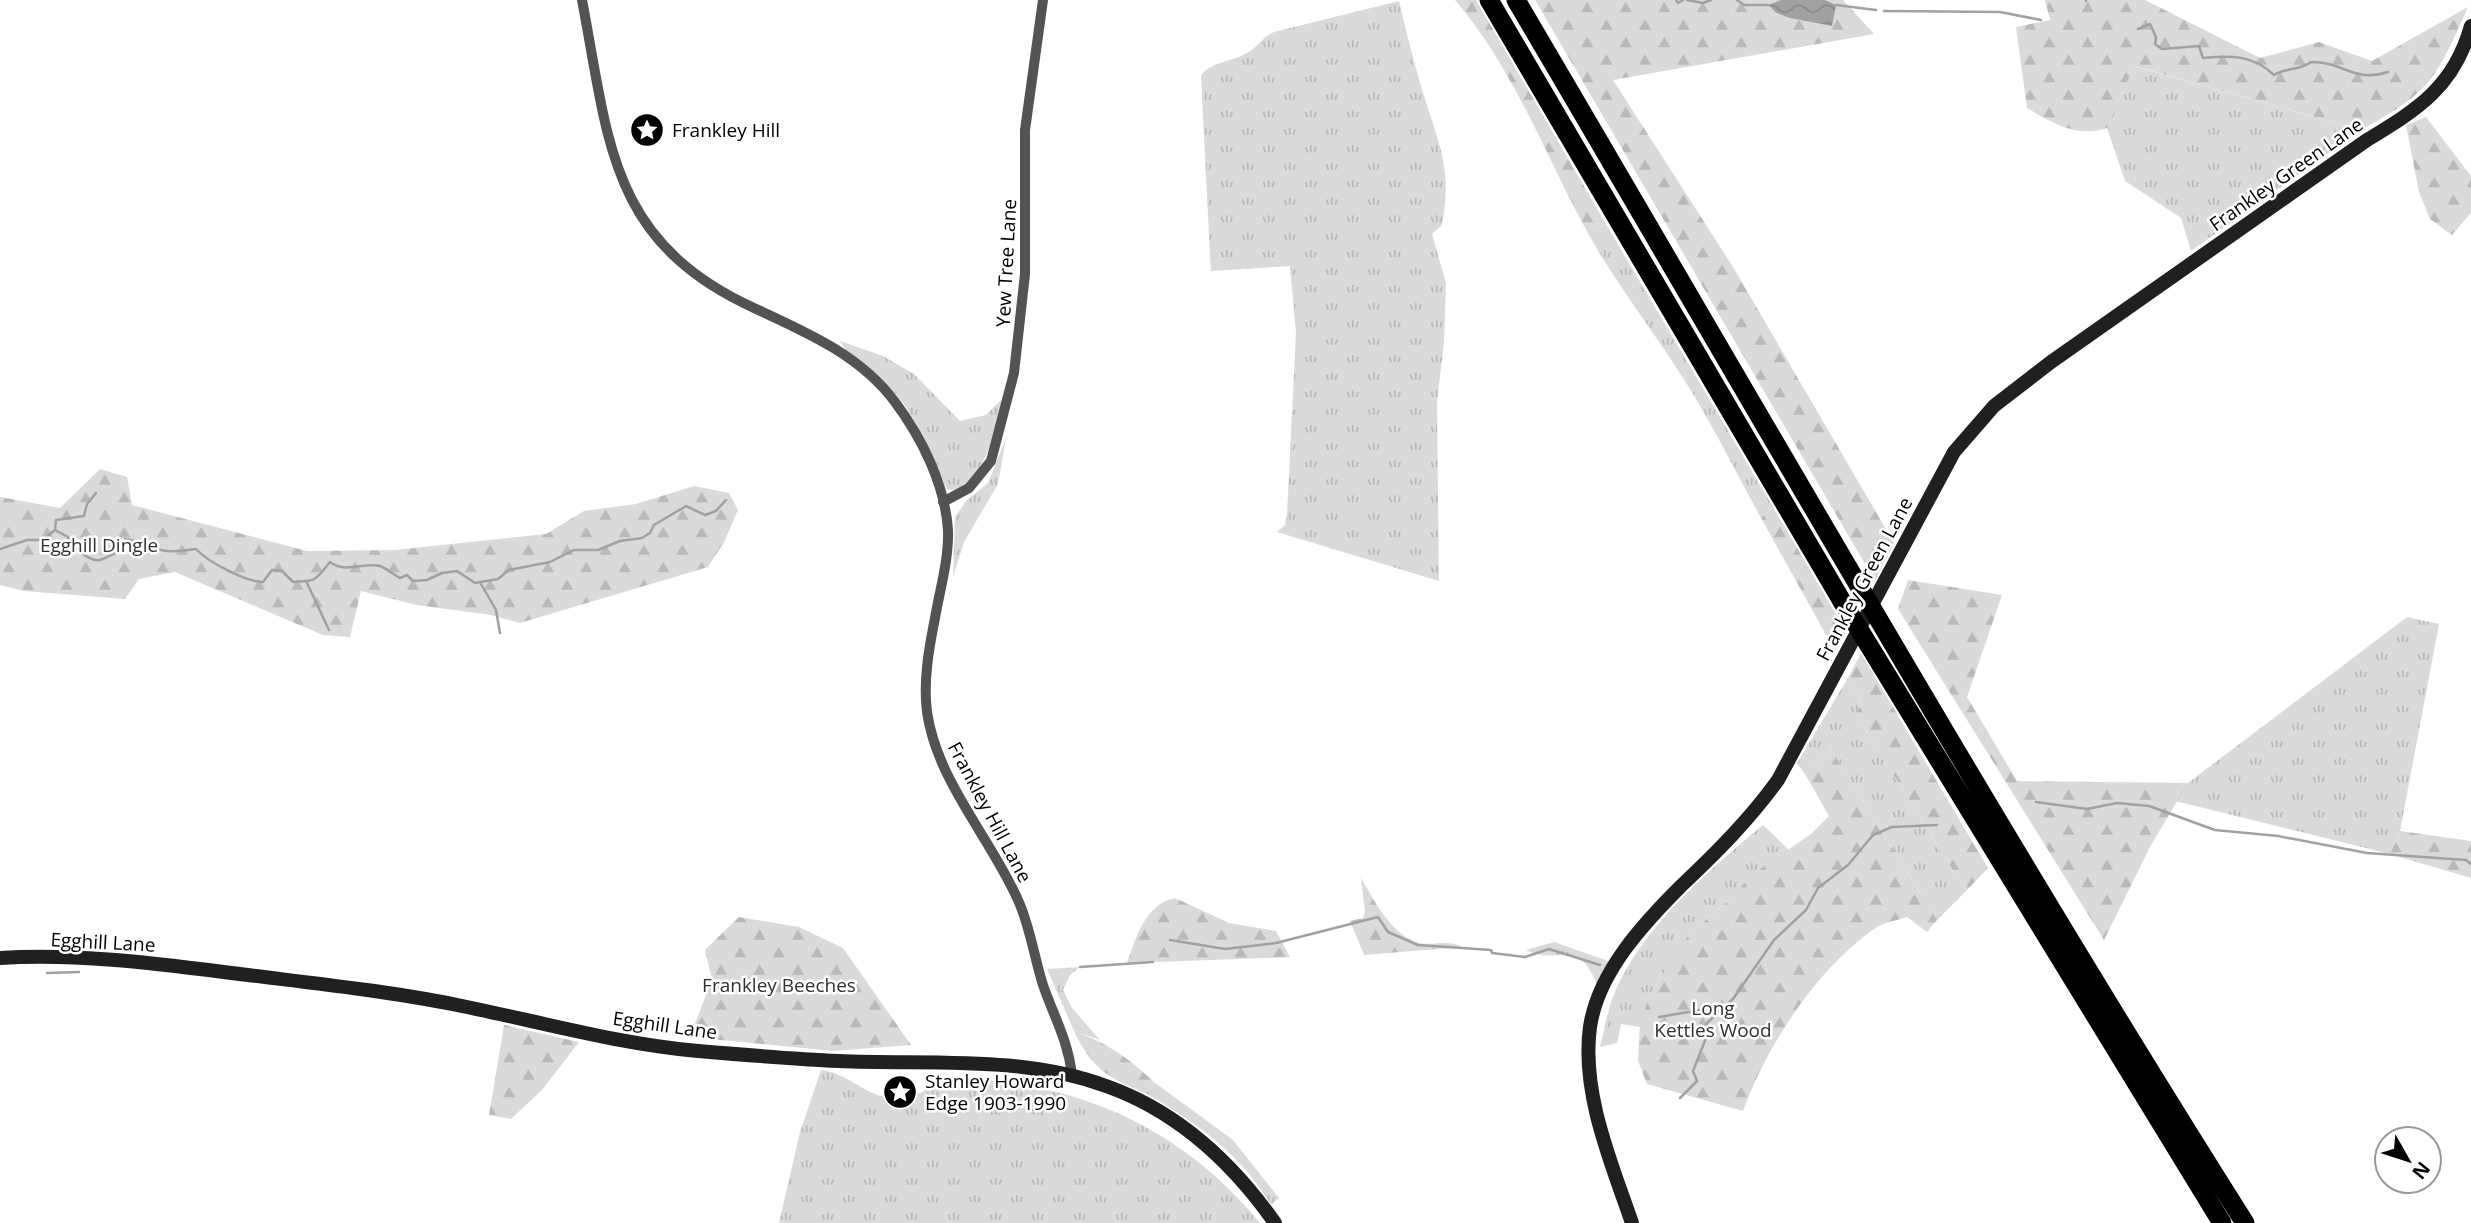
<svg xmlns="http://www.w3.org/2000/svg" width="2471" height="1223" font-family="'Open Sans',sans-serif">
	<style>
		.grass { fill: url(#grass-tufts) }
		.forest { fill: url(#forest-firs) }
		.water { fill: url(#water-waves) }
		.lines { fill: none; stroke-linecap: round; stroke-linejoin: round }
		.stream { stroke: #a1a1a1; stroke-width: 2.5 }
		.street { stroke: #535353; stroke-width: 10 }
		.secondary { stroke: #202020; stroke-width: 14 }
		.highway { stroke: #000; stroke-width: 19 }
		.labels { text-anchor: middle; stroke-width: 5; stroke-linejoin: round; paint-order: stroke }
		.poi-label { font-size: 19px; fill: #000; stroke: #fff; text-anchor: start }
		.street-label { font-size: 19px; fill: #000; stroke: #fff }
		.park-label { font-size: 19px; fill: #313131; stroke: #fff }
	</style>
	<defs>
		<pattern id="grass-tufts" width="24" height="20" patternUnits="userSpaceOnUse" patternTransform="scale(1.75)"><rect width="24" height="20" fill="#dadada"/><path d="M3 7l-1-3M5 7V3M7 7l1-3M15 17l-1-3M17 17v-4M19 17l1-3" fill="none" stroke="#b9b9b9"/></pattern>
		<pattern id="forest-firs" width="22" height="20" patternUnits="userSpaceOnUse" patternTransform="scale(1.75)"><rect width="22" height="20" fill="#dadada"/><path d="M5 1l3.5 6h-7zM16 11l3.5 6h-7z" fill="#b9b9b9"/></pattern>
		<pattern id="water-waves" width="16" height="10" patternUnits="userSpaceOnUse" patternTransform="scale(1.75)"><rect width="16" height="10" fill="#a1a1a1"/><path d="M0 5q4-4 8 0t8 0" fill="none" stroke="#898989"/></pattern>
	</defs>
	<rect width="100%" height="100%" fill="#fff"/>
	<path class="grass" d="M 1399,1 C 1406,30 1413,60 1422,89 C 1438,143 1453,167 1442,225 L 1432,234 L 1446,283 L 1444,342 L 1437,402 L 1439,581 L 1277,532 L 1285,525 L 1287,514 L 1296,333 L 1290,266 L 1211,271 L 1210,256 L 1201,75 C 1213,61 1231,62 1247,53 C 1258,47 1262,37 1274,32 Z
		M 2133,66 L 2361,130 L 2191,251 L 2181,218 L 2125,181 L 2107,128 Z
		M 1606,224 L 1773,507 L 1761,518 C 1735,471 1712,423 1683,378 C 1652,329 1617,285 1589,235 Z
		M 840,341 L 883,356 L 914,374 L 960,421 L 986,415 L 1002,399 C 995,435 988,466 959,491 L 947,489 C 931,455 920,422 895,393 C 879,376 850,362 840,341 Z
		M 1006,438 L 998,484 L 964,542 L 953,577 L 955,517 L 967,500 L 988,483 Z
		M 2407,617 L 2439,624 L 2400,831 L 2390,854 L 2175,801 L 2188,783 Z
		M 1848,678 L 1862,704 L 1855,713 L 1966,891 L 1937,920 L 1831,749 L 1805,774 L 1797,763 Z
		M 1763,825 L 1789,850 L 1751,876 L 1732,898 L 1691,932 L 1650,995 L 1640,1027 L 1621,1024 L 1617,1043 L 1600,1047 C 1604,1031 1607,1014 1612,999 C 1640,928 1706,873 1763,825 Z
		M 1554,942 L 1611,962 L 1597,985 C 1579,936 1555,966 1526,950 Z
		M 1080,967 L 1070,975 L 1063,990 L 1072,1008 L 1100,1040 L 1074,1031 L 1047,969 Z
		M 821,1070 C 847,1073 865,1094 883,1096 C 891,1097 902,1099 909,1097 C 931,1090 939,1078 964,1079 C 1082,1083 1185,1131 1260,1223 L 779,1223 L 800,1132 Z
		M 1154,1082 L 1233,1140 L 1279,1198 L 1271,1205 C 1242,1155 1194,1121 1145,1093 Z"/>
	<path class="forest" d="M 1455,0 L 1476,0 L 1606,224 L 1589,235 C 1545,156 1515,70 1455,0 Z
		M 1535,0 L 1843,0 L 1874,34 L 1613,80 L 1733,267 L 1894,543 L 1875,581 Z
		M 2045,0 L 2145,0 L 2260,58 L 2319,42 L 2372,61 L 2468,7 C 2436,79 2431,92 2361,130 L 2134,66 L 2107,128 C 2077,138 2053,123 2027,108 L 2016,27 L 2050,20 Z
		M 2426,117 L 2471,176 L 2471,213 L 2452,235 L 2430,219 L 2419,192 L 2406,125 Z
		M 100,469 L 127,477 L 132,505 L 307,551 L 395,550 L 546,534 L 584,511 L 636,504 L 694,486 L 729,493 L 738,510 L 724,542 L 708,567 L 520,623 L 491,615 L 417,605 L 361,591 L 350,637 L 323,635 L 175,572 L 139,579 L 125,599 L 24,591 L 0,585 L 0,497 L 60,508 Z
		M 1773,507 L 1846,631 L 1835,651 L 1761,518 Z
		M 1908,580 L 2002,595 L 1967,697 L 2017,781 L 2188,783 L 2151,845 L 2104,940 L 1898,609 Z
		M 1861,653 L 1988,868 L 1966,891 L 1855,713 L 1862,704 L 1848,678 Z
		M 1831,749 L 1937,920 L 1927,932 L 1907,917 C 1898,920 1885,922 1877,927 C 1817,968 1767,1045 1743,1111 L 1647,1084 L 1638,1061 L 1640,1023 L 1650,995 L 1679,949 L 1691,932 L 1732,898 L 1750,876 L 1811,834 L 1829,816 L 1805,774 Z
		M 2400,831 L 2471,841 L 2471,878 L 2390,854 Z
		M 1361,878 C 1374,900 1392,936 1419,943 C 1434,946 1447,939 1462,947 L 1364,955 L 1350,921 L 1363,918 L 1365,912 Z
		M 1175,898 L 1229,923 L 1276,931 L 1290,957 L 1127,963 C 1136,938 1145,904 1175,898 Z
		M 739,917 L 799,927 L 843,948 L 911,1045 L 833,1051 L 690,1037 L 712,979 L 705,950 Z
		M 504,1025 L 579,1042 L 542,1090 L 511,1119 L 489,1115 Z
		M 1074,1031 C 1107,1043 1129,1058 1154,1082 L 1145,1093 C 1108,1078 1092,1069 1074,1031 Z"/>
	<path class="water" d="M 1781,0 L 1825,0 L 1836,5 L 1832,26 L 1790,18 L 1777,13 L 1768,5 Z"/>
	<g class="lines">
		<path class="stream" d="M 1676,0 L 1678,3 L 1683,0
			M 1687,0 L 1703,3 L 1711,0
			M 1737,0 L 1744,5 L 1768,5
			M 2086,1 L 2086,0
			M 1836,5 L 1876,10
			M 1884,11 L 2000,12 L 2041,20
			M 2138,29 L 2150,24 L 2156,37 L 2155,44 L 2162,49 L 2199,46 L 2203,58 C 2231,55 2253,55 2274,75 C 2287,67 2299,71 2311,62 C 2345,62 2353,83 2388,72
			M 55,530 L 56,520 L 84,516 L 87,504 L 96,493
			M 0,549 L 27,540 L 43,540 L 55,530 L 68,537 L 70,545 C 79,550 90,562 100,560 C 107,558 112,553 121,552 L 125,539 C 143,541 151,549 167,551 C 176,552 187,550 196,549 C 208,562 246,582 263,582 L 272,570 L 282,571 L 293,582 C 318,581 314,581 330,562 C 346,574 362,562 380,566 C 386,568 394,575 400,578 L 407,575 L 413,581 L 427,580 L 442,573 L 457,571 L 475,583 L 498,579 L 509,570 L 550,562 L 574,550 L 598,550 L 620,541 L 642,538 L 650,533 L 654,525 L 686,506 L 705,515 L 716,511 L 726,500
			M 307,583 L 329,630
			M 481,584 L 496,610 L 500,633
			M 2036,802 L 2087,809 L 2117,803 L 2149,806 L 2215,830 L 2278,836 L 2367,853 L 2466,860 L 2471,864
			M 1170,940 L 1225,949 L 1276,943 L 1378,917 L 1388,932 L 1418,945 L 1491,950 L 1492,953 L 1525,957 L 1549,949 L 1600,965
			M 1080,967 L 1153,962
			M 47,973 L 79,972
			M 1659,1017 L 1700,1010 L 1714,1015
			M 1680,1098 L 1697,1081 L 1693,1071 L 1706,1038 L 1707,1023 L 1733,999 L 1774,940 L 1806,910 L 1818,888 L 1848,865 L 1873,835 L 1892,827 L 1937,825"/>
		<path class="street" d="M 582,0 C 609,140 608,241 754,308 C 806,332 860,355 895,402 C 922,438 945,485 948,530 C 949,559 940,589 935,618 C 929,648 923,681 927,712 C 937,781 990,837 1018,900 C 1030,926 1034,957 1043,985 C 1054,1017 1068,1040 1072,1075
			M 943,502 L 969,488 L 991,461 L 1014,373 L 1025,274 L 1025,130 L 1043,0"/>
		<path class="secondary" d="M 0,958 C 83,953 166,965 248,975 C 321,984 395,992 467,1007 C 544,1023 620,1044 698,1051 C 745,1055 793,1059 839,1061 C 928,1065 1021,1055 1106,1086 C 1177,1111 1232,1162 1275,1223
			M 1632,1223 C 1611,1162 1581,1092 1590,1027 C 1598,972 1644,923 1681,886 C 1717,852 1749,820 1778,780 L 1954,452 L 1994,406 L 2051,362 L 2367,140 C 2418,109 2454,87 2471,26"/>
		<path class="highway" d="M 1489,0 L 1843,603 L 2222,1223
			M 1516,0 C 1757,409 1991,822 2245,1223"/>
	</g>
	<defs>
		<g id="sight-disc" transform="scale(1.75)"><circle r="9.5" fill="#000" stroke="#fff"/><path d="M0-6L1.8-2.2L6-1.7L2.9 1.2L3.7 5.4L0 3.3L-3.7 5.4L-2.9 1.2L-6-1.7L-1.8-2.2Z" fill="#fff"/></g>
	</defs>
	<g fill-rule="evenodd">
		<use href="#sight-disc" x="647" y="130"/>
		<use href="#sight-disc" x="900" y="1092"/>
	</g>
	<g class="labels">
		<g class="poi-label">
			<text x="672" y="137">Frankley Hill</text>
			<text x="925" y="1088">Stanley Howard<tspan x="925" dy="22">Edge 1903-1990</tspan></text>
		</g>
		<g class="street-label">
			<text transform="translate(2286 174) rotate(-35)" y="7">Frankley Green Lane</text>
			<text transform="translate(1006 263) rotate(-87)" y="7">Yew Tree Lane</text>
			<text transform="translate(1864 579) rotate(-62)" y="7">Frankley Green Lane</text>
			<text transform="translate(990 812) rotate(62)" y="7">Frankley Hill Lane</text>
			<text transform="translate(103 942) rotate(3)" y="7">Egghill Lane</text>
			<text transform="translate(665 1025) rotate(8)" y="7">Egghill Lane</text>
		</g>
		<g class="park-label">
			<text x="99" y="552">Egghill Dingle</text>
			<text x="779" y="992">Frankley Beeches</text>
			<text x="1713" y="1015">Long<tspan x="1713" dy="22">Kettles Wood</tspan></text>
		</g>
	</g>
	<g transform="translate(2408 1160) rotate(129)"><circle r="33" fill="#ffffff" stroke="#999999" stroke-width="2"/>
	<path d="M0-5L12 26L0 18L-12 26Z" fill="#000000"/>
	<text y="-10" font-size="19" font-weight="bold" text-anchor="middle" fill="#000000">N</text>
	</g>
</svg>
